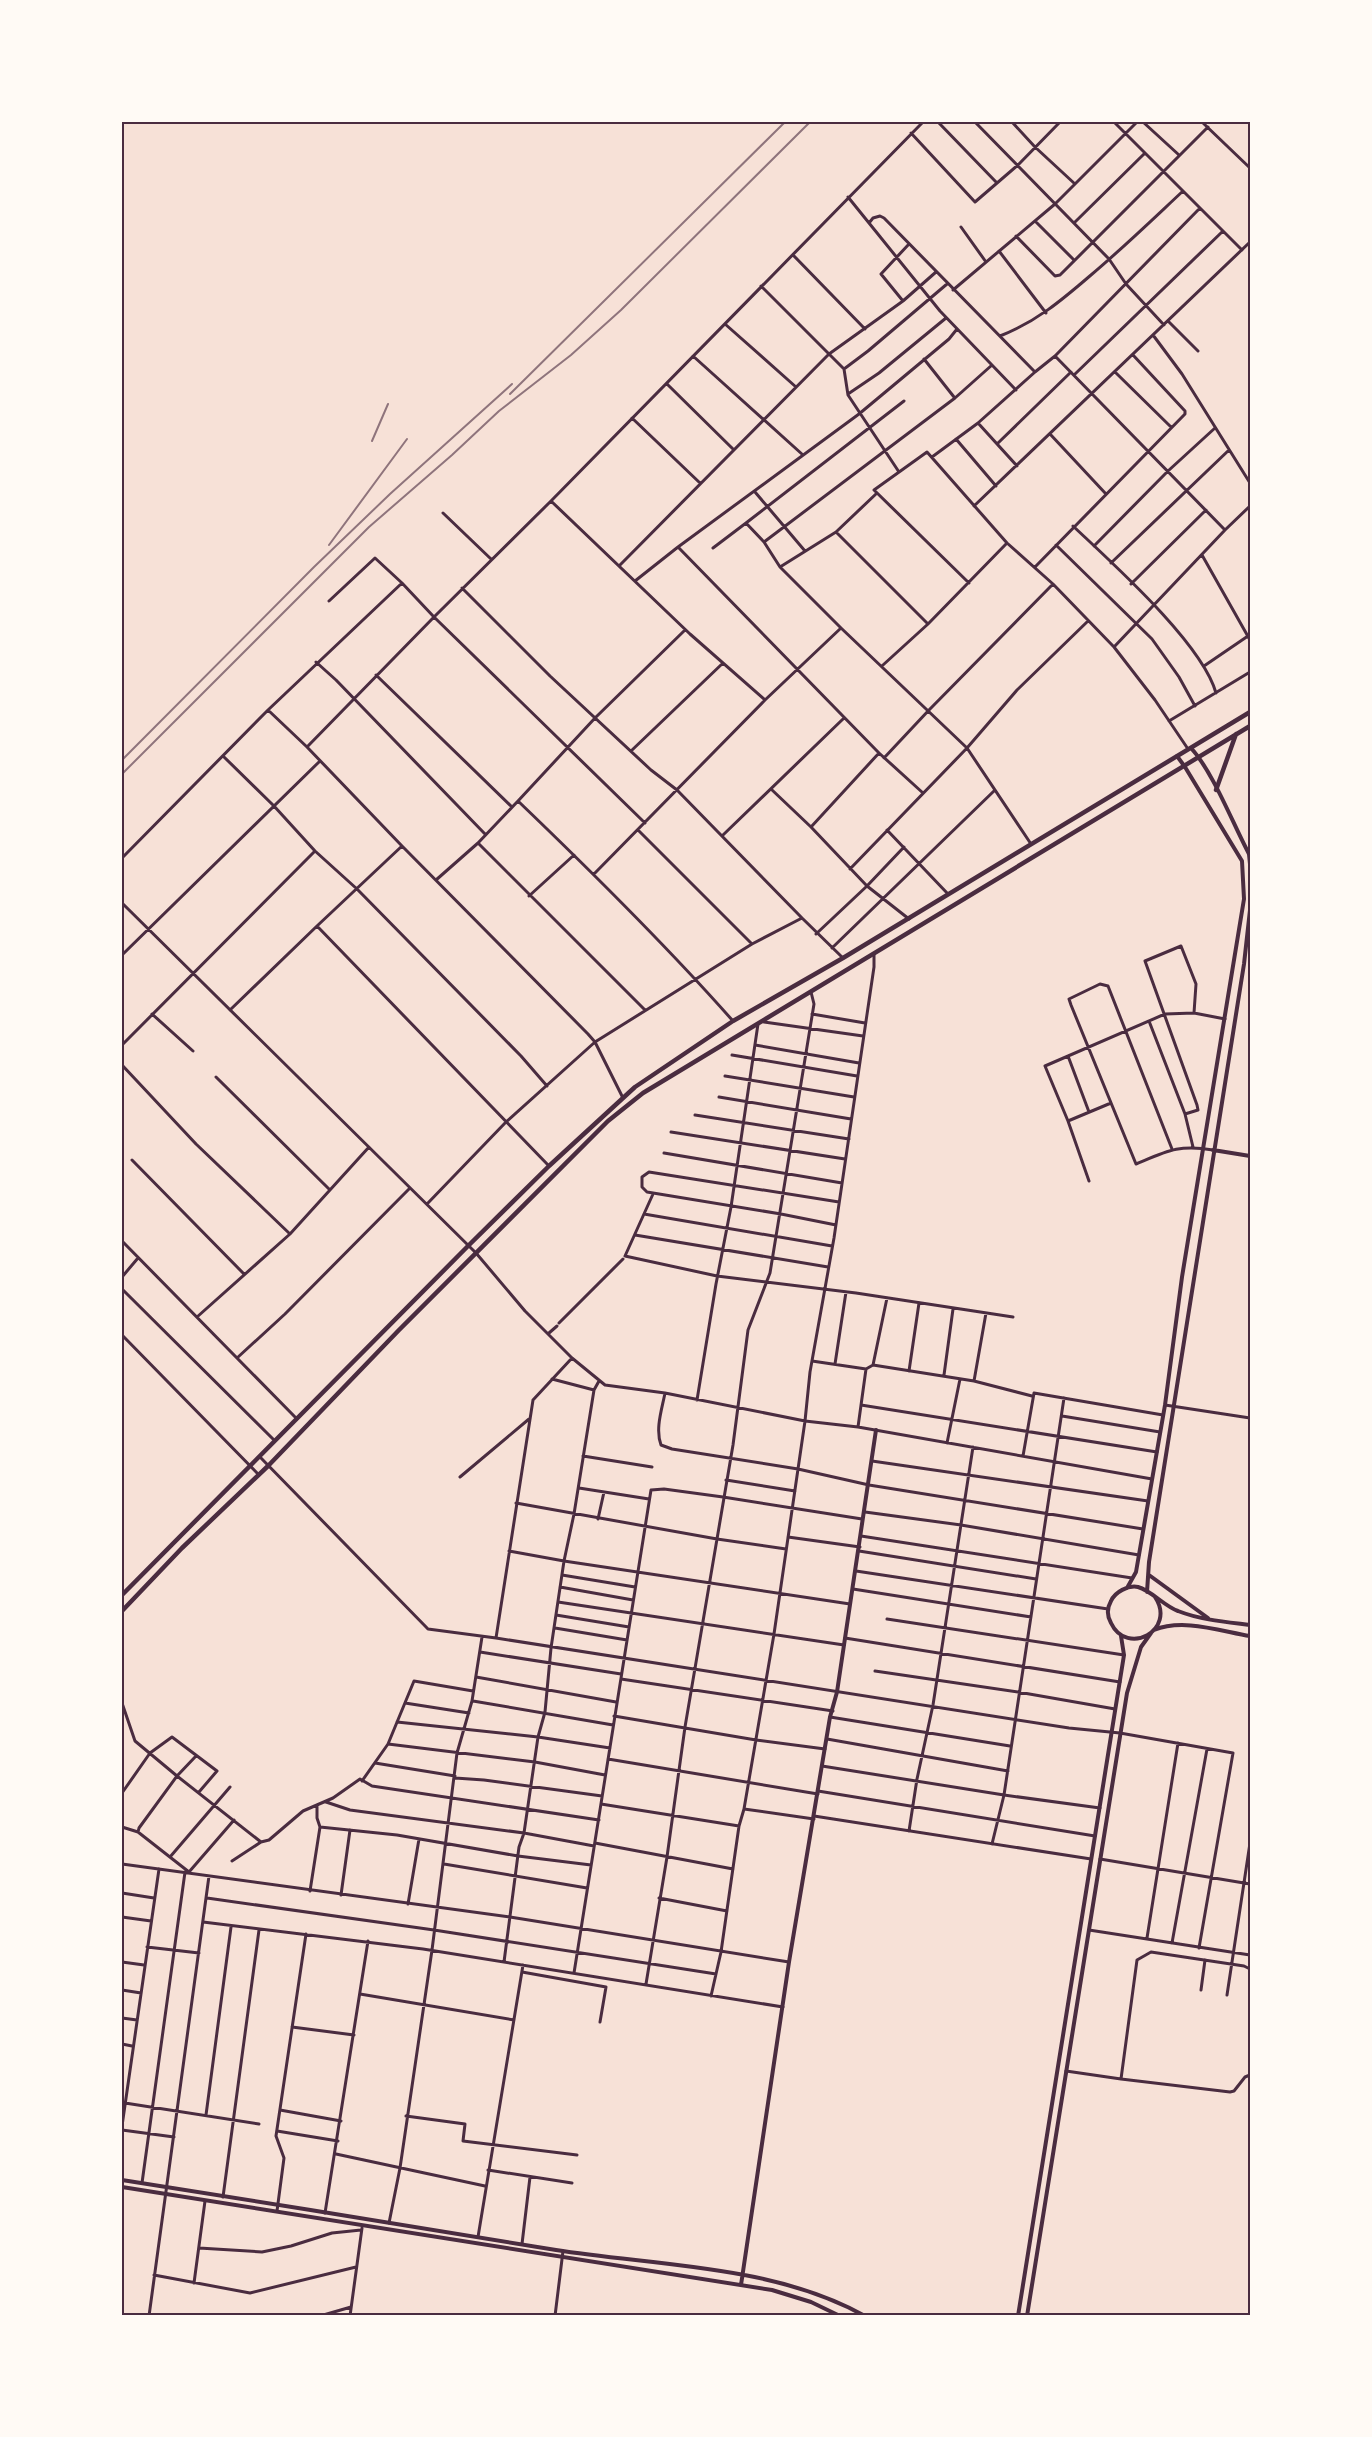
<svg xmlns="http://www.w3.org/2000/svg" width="1372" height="2437" font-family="'Alegreya Sans',sans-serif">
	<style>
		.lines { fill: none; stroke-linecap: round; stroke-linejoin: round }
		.minor { stroke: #4a2c40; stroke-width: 3 }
		.tertiary { stroke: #4a2c40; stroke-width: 4 }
		.secondary { stroke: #4a2c40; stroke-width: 4.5 }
		.rail { stroke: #8f747c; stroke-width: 2 }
		.neatline { fill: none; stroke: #4a2c40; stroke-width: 2 }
	</style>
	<rect width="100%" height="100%" fill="#f7e1d7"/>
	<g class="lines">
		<path class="minor" d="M 938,122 L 997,183
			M 975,122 L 1109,259 L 1126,284 L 1164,325
			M 1012,122 L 1035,147 L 1075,184
			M 1114,122 L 1242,250
			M 1143,122 L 1179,155
			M 1202,122 L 1250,168
			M 911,133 L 975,202 L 1018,165 L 1060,122
			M 848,197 L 869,223
			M 1035,221 L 1074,260
			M 1074,223 L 1145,153
			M 961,227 L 986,262
			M 1016,236 L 1055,276 L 1060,275 L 1208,127
			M 999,251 L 1046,313
			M 793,255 L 865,329
			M 761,286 L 844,369 L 848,395 L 899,472
			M 953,290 L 1055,204 L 1137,122
			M 903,301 L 881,274 L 909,244
			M 1168,321 L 1198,351
			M 725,324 L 796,387
			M 1153,335 L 1182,374 L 1250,483
			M 1000,336 C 1036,322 1062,300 1091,275 C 1123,248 1153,219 1183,191
			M 693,356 L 803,455
			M 1055,356 L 1225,530 L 1114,647
			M 924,359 L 954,397
			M 844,369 L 868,351 L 947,284
			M 1115,372 L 1171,427
			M 1074,375 L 1223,231
			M 667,384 L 734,450
			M 1016,390 L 940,311 L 869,223 L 873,218 L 880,216 L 884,218 L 1035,372 L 1055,356 L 1200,208
			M 848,394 L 879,373 L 946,318
			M 632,418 L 700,483
			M 978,423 L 1017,466
			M 1050,434 L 1106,494
			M 956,439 L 996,486
			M 997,444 L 1071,372
			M 932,457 L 978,423 L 1035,372
			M 755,492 L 805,551
			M 551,501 L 690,634 L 765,700 L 594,874
			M 974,506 L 1250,242
			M 443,513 L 491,559
			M 746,523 L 904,401
			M 1073,526 C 1112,563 1202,643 1216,693
			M 1225,530 L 1250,506
			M 836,532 L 877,493
			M 764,542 L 955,398 L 992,365
			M 1056,545 L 1152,639 L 1179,677 L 1195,706
			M 1094,546 L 1168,471 L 1215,428
			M 678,547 L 879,753 L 811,827 L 867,886 L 816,934
			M 713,548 L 746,523 L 764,542 L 780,567
			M 1202,555 L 1250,640
			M 1111,563 L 1229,450
			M 619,566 L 829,354 L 903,301 L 936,272
			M 1035,567 L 1185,414 L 1185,411 L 1133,355
			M 635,581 L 678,547 L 859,414 L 949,339 L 957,329
			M 969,583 L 874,490 L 927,452 L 1007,543 L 1053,584 L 1114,647 L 1155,700 L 1188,749
			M 1131,584 L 1206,510
			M 329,601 L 375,558 L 402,583
			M 928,624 L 1007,543
			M 841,628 L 780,567 L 836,532 L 928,624 L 883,665
			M 685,630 L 595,718 L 518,801 C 592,872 665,944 733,1021
			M 316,662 L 336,680 L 485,834
			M 1204,666 L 1248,636
			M 376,675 L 512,807
			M 765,700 L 841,628 L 967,748 L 1031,844
			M 268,710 L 402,583 L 434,617 L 307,747 L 402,846
			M 1169,721 L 1250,672
			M 631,751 L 723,663
			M 879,753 L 923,793
			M 223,756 L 274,806 L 315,851 L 357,889 L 521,1056 L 547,1086
			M 884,758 L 929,710 L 1053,584
			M 771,789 L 811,827
			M 645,823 L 434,617 L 551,501 L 923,122
			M 887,830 L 948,894
			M 639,831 L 752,944
			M 723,835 L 843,719
			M 478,843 L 645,1010
			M 904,847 L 867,886 L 909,919
			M 122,858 L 268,710 L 307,747
			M 850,869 L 967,748 L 1017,690 L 1088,621
			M 436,880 L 478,843 L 518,801
			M 529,896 L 574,855
			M 122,903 L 476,1253 L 525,1311 L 572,1358 L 605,1385 L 665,1393 L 805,1421 L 858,1427 L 1152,1479
			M 802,918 L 843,958
			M 832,948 L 995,790
			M 122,955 L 320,761
			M 230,1010 L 317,926
			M 152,1014 L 193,1051
			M 812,1014 L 865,1023
			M 1149,1021 L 1185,1114 L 1193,1147
			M 764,1022 L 863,1036
			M 122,1045 L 315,851
			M 755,1045 L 859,1063
			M 732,1055 L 857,1076
			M 1068,1056 L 1089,1112
			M 122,1065 L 196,1144 L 290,1234 L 369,1147
			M 725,1076 L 854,1097
			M 216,1077 L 330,1190
			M 719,1097 L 851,1119
			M 1185,1114 L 1198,1110 L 1197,1105 L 1145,961 L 1181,946 L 1196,984 L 1194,1013
			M 695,1115 L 849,1139
			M 1068,1121 L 1111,1103
			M 671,1132 L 845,1159
			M 1172,1149 L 1108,986 L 1100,984 L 1069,999 L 1071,1005 L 1136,1164 C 1167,1151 1179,1144 1213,1150
			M 664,1153 L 842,1183
			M 132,1160 L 244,1274
			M 549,1166 L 317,926 L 402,846 L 588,1034 L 595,1042 L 623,1098
			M 1089,1181 L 1068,1121 L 1045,1066 L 1165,1014 L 1194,1013 L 1225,1019
			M 653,1194 L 625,1256 L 717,1276 L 856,1293 L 1013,1317
			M 427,1204 L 506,1122 L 595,1042 L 752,944 L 802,918 L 677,790 L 651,770 L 550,676 L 462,588
			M 644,1214 L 832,1246
			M 836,1225 L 781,1214 L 647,1192 L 642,1187 L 642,1177 L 649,1172 L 839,1202
			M 635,1235 L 828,1267
			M 122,1241 L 297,1419
			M 122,1277 L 138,1258
			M 122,1289 L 275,1441
			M 197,1317 L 290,1234
			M 559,1323 L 623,1259
			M 549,1333 L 557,1326
			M 122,1335 L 259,1475
			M 237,1358 L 285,1314 L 410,1188
			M 812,1361 L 866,1369 L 873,1365 L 974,1381 L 1032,1396
			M 835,1364 L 846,1292
			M 873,1365 L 887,1298
			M 909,1371 L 919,1303
			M 944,1375 L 953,1309
			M 552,1379 L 594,1390
			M 974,1381 L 986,1313
			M 665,1393 C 662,1409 655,1429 661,1445 L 672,1449 L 798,1469 L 869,1485 L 1143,1529
			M 1064,1398 L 1004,1795 L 1100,1808
			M 697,1400 L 716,1284 L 731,1207 L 758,1024
			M 861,1405 L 1157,1452
			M 1165,1405 L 1250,1418
			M 1062,1416 L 1160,1432
			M 858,1427 L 866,1369
			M 947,1443 L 960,1379
			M 583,1456 L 652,1467
			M 1023,1456 L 1034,1393 L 1163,1415
			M 260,1457 L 428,1629 L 496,1638 L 1069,1728 L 1120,1733 L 1233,1753 L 1199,1948
			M 872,1461 L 1148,1501
			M 460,1477 L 529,1419
			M 726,1480 L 795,1491
			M 579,1488 L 649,1499
			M 516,1503 L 717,1539 L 786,1549
			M 865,1512 L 961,1525 L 1139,1555
			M 598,1519 L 604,1492
			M 861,1536 L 1132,1578
			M 788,1537 L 860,1547
			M 509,1551 L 564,1561 L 850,1604
			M 859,1551 L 1036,1579
			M 856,1571 L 1108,1609
			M 562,1575 L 635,1587
			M 560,1587 L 633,1600
			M 853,1589 L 1031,1617
			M 558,1602 L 844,1645
			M 556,1615 L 629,1627
			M 887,1619 L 1124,1655
			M 555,1628 L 627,1640
			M 496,1638 L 533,1400 L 572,1358
			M 845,1638 L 1120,1682
			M 480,1652 L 621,1674
			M 875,1671 L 1018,1692 L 1115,1709
			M 476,1677 L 616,1702
			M 621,1679 L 833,1711
			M 473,1701 L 613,1725
			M 122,1703 L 135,1741 L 177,1776 L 139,1828 L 138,1832 L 189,1872 L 234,1820
			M 405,1703 L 469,1713
			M 614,1716 L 756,1740 L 825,1749
			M 830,1717 L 1010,1746
			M 397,1722 L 538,1737 L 610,1748
			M 827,1739 L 1008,1771
			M 388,1744 L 535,1762 L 605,1775
			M 196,1756 L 177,1776 L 261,1842 L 269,1840 L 303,1811 L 333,1798 L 360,1779 L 372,1786 L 599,1820
			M 608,1759 L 818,1794
			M 375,1763 L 455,1776
			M 822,1766 L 1004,1795 L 992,1844
			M 455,1778 L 484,1780 L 602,1796
			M 362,1781 L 388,1744 L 414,1681 L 473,1691
			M 818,1791 L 1095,1836
			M 122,1793 L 150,1753 L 172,1737 L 217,1771 L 199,1792
			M 326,1802 L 350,1810 L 524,1833 L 594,1846
			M 601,1804 L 739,1826
			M 317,1806 L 317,1818 L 320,1827
			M 814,1816 L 1091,1859
			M 814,1819 L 744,1809 L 774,1634 L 805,1421 L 810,1372 L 834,1238 L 874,967 L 874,954
			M 122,1827 L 138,1832
			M 909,1831 L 917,1779 L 933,1705 L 973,1447
			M 595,1843 L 733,1869
			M 170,1857 L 230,1787
			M 1100,1859 L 1250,1884
			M 232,1861 L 261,1842
			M 122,1864 L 510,1917 L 789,1962
			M 444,1864 L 587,1888
			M 310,1891 L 320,1827 L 397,1835 L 518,1856 L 591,1865
			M 122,1893 L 154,1898
			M 341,1895 L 350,1830
			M 207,1898 L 434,1930 L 716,1974
			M 659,1898 L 727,1911
			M 408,1904 L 419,1839
			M 122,1917 L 151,1921
			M 203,1922 L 423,1949 L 783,2007
			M 1089,1930 L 1250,1955
			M 1147,1938 L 1178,1743
			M 1172,1943 L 1207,1749
			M 147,1947 L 199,1953
			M 122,1962 L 144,1965
			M 504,1962 L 519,1847 L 524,1833 L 538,1737 L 545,1712 L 551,1648 L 564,1561 L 574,1514 L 594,1390 L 599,1381
			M 1250,1969 L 1244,1966 L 1151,1952 L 1137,1960 L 1121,2079 L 1230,2092 L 1234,2091 L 1245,2077 L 1250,2075
			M 522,1972 L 606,1987 L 600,2022
			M 574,1973 L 651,1490 L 664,1489 L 723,1497 L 862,1519
			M 646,1984 L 667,1857 L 685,1727 L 733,1445 L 748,1330 L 770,1273 L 814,1004 L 811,992
			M 122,1990 L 141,1993
			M 1201,1990 L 1205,1960
			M 360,1994 L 514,2020
			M 1227,1995 L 1250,1843
			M 711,1996 L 721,1952 L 739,1826 L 744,1809
			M 122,2018 L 137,2020
			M 292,2027 L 354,2035
			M 122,2044 L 132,2046
			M 1066,2071 L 1121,2079
			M 125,2103 L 259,2124
			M 280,2110 L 341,2121
			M 206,2115 L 231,1927
			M 406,2116 L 465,2124 L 463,2141 L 577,2155
			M 122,2126 L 159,1869
			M 122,2130 L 174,2137
			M 277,2131 L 338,2141
			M 336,2154 L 485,2186
			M 488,2170 L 572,2183
			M 142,2183 L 185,1872
			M 223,2197 L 259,1930
			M 277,2211 L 284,2158 L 276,2136 L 306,1934
			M 325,2213 L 368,1941
			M 389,2223 L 400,2168 L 432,1950 L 457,1753 L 472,1701 L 482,1637
			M 478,2237 L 523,1965
			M 522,2244 L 530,2177
			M 199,2248 L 262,2252 L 291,2246 L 332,2233 L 361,2230
			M 154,2275 L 250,2293 L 356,2267
			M 194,2283 L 205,2201
			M 149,2316 L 209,1876
			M 320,2316 L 351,2307
			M 350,2316 L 362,2228
			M 555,2316 L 563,2251"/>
		<path class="tertiary" d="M 1191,748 C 1213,772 1233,824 1249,854 L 1250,864
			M 1213,1150 L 1250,1156
			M 1149,1575 L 1208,1618
			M 1127,1588 L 1136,1572 L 1165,1405 L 1182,1277 L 1244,899 L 1242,861 L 1185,767 L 1177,756
			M 1147,1592 L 1149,1562 L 1244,964 L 1250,910
			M 1155,1597 C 1177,1630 1127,1657 1111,1623 C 1107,1616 1107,1608 1111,1601 C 1115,1592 1128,1585 1138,1587 C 1152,1591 1164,1606 1178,1611 C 1201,1620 1226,1622 1250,1625
			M 1154,1630 C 1183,1618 1220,1631 1250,1636
			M 122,2180 C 267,2202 411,2227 556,2250 C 658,2266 774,2265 865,2316
			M 122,2187 L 772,2290 L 811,2302 L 840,2316
			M 741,2285 L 789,1962 L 830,1717 L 837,1692 L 876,1430
			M 1018,2316 L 1124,1655 L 1121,1636
			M 1027,2316 L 1127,1693 L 1141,1647 L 1151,1633"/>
		<path class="secondary" d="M 1216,790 L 1236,734
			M 122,1595 L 468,1246 L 549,1166 L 635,1087 L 733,1021 L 843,958 L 1250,712
			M 122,1611 L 182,1548 L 268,1466 L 399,1330 L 608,1121 L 643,1093 L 1250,726"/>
		<path class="rail" d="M 510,394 L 785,122
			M 372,441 L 388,404
			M 329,545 L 407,439
			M 122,760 L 314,567 L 390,494 L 512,384
			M 122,774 L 369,527 L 452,455 L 499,411 L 571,355 L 621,310 L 810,122"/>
	</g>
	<rect width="1372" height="2437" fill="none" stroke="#fffaf5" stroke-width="246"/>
	<rect x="123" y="123" width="1126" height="2191" class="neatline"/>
</svg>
